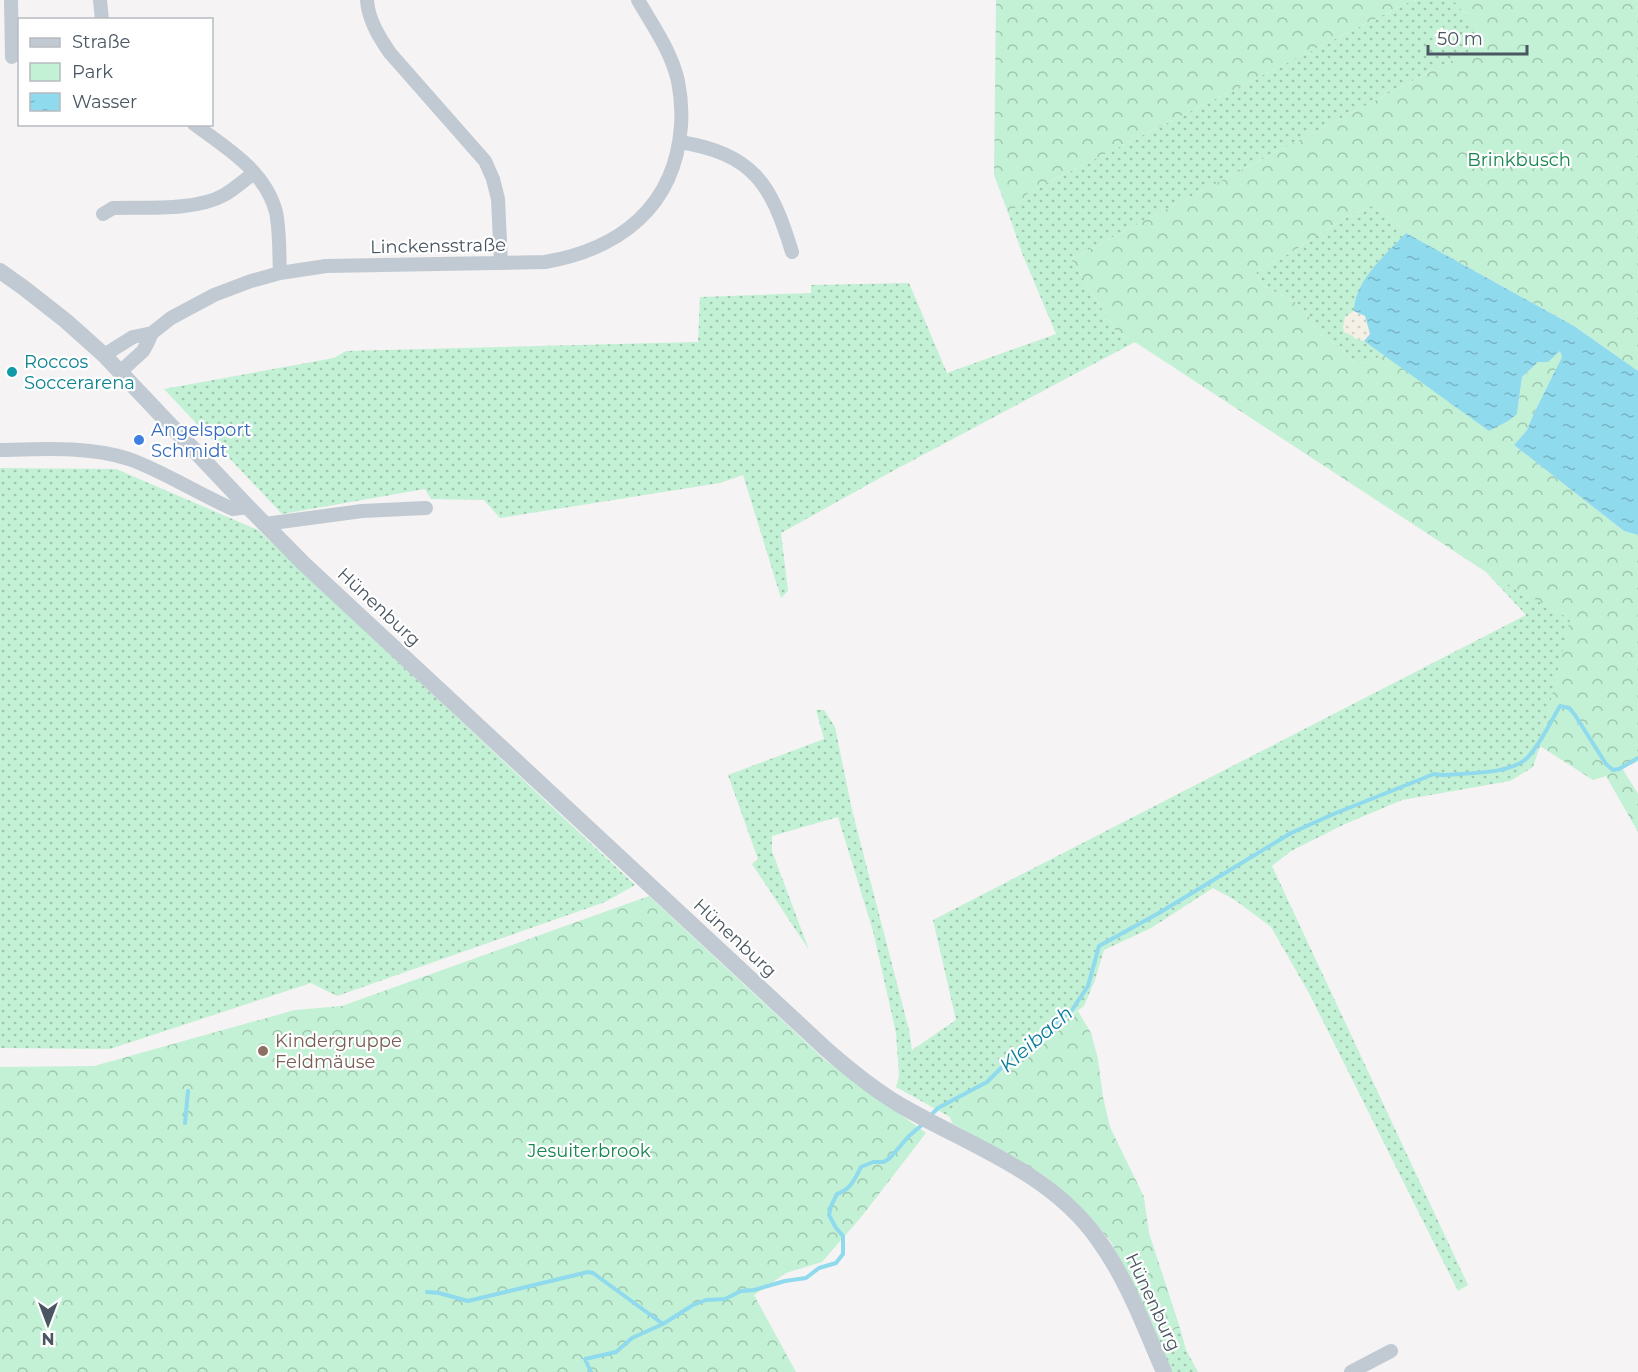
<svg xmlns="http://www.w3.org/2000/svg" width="1638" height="1372" font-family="Montserrat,sans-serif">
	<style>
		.green { fill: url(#green-dots) }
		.forest { fill: url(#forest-crowns) }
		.sand { fill: url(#sand-dots) }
		.water { fill: url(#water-ripples) }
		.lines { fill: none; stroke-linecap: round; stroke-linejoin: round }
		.stream { stroke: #90daee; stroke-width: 4 }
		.minor { stroke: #c1cad2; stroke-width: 14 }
		.tertiary { stroke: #c1cad2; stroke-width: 16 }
		.culture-dot { fill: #0f9aa8; stroke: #fff; stroke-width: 2 }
		.shop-dot { fill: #3f7fe0; stroke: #fff; stroke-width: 2 }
		.education-dot { fill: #8d6e63; stroke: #fff; stroke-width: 2 }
		.labels { text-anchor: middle; stroke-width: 4.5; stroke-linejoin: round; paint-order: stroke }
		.park-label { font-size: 18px; fill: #17864f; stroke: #fff }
		.street-label { font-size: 18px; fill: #4a5661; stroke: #fff }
		.culture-label { font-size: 18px; fill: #0d838f; stroke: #fff; text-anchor: start }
		.shop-label { font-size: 18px; fill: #366cbe; stroke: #fff; text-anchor: start }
		.education-label { font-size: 18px; fill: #785e54; stroke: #fff; text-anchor: start }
		.water-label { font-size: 20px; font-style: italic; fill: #0c7c9b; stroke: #fff }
	</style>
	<defs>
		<pattern id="green-dots" width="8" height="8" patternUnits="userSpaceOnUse" patternTransform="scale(1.5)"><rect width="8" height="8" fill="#c3f1d5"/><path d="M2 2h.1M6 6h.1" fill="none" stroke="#a0c6b0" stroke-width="1.8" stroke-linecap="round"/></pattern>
		<pattern id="forest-crowns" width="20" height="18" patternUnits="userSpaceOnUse" patternTransform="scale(1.5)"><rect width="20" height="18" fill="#c3f1d5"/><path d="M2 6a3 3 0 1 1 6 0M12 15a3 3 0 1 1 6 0" fill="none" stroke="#a0c6b0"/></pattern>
		<pattern id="sand-dots" width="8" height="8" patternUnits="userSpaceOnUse" patternTransform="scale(1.5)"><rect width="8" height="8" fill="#f5f0e5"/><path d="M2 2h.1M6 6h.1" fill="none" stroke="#d4d0c7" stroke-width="1.8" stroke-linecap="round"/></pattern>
		<pattern id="water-ripples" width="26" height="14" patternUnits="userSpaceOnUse" patternTransform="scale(1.5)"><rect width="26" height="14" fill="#90daee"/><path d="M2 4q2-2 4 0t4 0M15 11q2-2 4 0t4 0" fill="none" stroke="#78b4c4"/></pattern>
	</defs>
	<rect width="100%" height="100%" fill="#f5f3f3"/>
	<path class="green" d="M 1417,0 L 1453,0 L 1489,41 L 1071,259 L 1117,333 L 1135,342 L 889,473 L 781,533 L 788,591 L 781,598 L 743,475 L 720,483 L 500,518 L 484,500 L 431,499 L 425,489 L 282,514 L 164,389 L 334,358 L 346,351 L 698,342 L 700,297 L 811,293 L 811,285 L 909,283 L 947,373 L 1056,334 L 1022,253 L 1009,215 L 1029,192 L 1411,1 Z
		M 1375,205 L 1406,233 C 1387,254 1354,281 1354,311 L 1345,317 L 1354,338 L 1364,341 L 1383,354 L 1369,363 L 1353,362 L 1341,348 L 1317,332 L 1306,312 L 1295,302 L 1264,286 L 1256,272 L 1290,253 L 1350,215 Z
		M 0,468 L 116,469 L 258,530 L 635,885 L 605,902 L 337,996 L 311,983 L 110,1049 L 0,1048 Z
		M 1486,572 L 1571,619 L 1540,746 L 1533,767 L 1510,781 L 1402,800 L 1345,824 L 1291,851 L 1272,866 L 1468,1285 L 1458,1291 L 1310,995 L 1271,927 L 1235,900 L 1213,888 L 1151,928 L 1104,950 L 1095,980 L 1084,1006 L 1031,1044 L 997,1077 L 974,1092 L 952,1110 L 950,1117 L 896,1087 L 899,1076 L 896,1033 L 873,931 L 838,817 L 772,836 L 772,851 L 809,950 L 752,864 L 758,859 L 728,775 L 824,739 L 816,710 L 824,710 L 835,727 L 852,810 L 909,1030 L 912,1050 L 956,1020 L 933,920 L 1526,615 Z
		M 1180,1328 L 1186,1350 L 1198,1372 L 1171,1372 L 1153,1333 Z"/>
	<path class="forest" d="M 996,0 L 1417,0 L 1411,1 L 1029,192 L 1009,215 L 994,175 Z
		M 1453,0 L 1638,0 L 1638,371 L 1574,326 L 1406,233 L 1375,205 L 1350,215 L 1290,253 L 1256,272 L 1264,286 L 1295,302 L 1306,312 L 1317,332 L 1341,348 L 1353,362 L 1369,363 L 1383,354 L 1489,431 L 1517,414 L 1522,377 L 1538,362 L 1560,351 L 1562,357 L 1534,413 L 1527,430 L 1514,445 L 1624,531 L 1638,535 L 1638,760 L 1637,762 L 1622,768 L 1638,794 L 1638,832 L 1606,776 L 1593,780 L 1540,746 L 1570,619 L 1486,572 L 1135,342 L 1117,333 L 1071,259 L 1489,41 Z
		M 649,896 L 825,1060 L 926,1133 L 862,1216 L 822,1262 L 786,1273 L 754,1295 L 796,1372 L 0,1372 L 0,1067 L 94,1066 L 295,1010 L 342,1006 Z
		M 1078,1011 L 1091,1033 L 1098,1059 L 1103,1097 L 1110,1127 L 1144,1197 L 1149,1233 L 1180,1328 L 1153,1333 L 1142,1304 L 1111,1242 L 1096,1224 L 1046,1177 L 952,1123 L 950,1117 L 952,1110 L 974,1092 L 997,1077 L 1031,1044 Z"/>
	<path class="sand" d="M 1354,311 L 1365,316 L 1370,335 L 1364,341 L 1344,332 L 1343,327 L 1345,317 Z"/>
	<path class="water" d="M 1406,233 L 1574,326 L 1638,371 L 1638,535 L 1624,531 L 1514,445 L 1527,430 L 1534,413 L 1562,357 L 1560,351 L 1548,362 L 1538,362 L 1522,377 L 1517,414 L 1508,421 L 1489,431 L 1364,341 L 1370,334 L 1365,316 L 1354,311 C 1354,281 1387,253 1406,233 Z"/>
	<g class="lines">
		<path class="stream" d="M 930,1116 L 938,1108 L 987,1082 L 1016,1053 L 1072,1010 L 1088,986 L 1099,946 L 1159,913 L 1291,833 L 1336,813 L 1434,774 L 1442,775 C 1466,773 1511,775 1528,757 C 1541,743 1550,723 1560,706 L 1569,708 L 1575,715 L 1606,764 L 1613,770 L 1619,769 L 1638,758
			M 185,1123 L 188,1091
			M 427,1292 L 439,1293 L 468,1301 L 588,1272 L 593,1273 L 663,1324
			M 591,1372 L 585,1359 L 616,1352 L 632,1338 L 663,1324 L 693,1305 L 706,1300 L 725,1299 L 741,1291 L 754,1290 L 785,1281 L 806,1278 L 819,1268 L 836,1263 L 843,1254 L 843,1236 L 836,1228 L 829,1215 L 831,1206 L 837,1194 C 851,1189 855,1179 861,1167 L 873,1162 L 884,1162 L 890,1158 L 909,1136 L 923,1124"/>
		<path class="minor" d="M 11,0 L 12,57
			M 100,0 L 102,20
			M 367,0 C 368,19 379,37 390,53 L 485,161 L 493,179 L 498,199 L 501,263
			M 194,124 C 226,148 265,170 276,212 C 280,232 279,253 280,273
			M 680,142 C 753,154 771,183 792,252
			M 103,214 L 113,208 C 145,207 196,211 224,195 C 235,189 244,180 254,173
			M 104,355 L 133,337 L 152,333
			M 120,372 L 143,351 L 148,342 L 152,333 L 171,318 L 214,295 L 251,281 L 280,273 L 326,266 L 545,262 C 620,249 675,207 681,126 C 682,112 681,96 678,81 C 671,51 653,26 638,0
			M 0,450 C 42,449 88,446 129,459 C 165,472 198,494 233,509 L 248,507
			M 265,524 L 362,511 L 426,508
			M 1351,1372 L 1391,1351"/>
		<path class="tertiary" d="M 0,271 L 24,288 L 66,321 L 104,355 L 248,507 L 303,563 L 827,1050 C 850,1070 873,1089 900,1105 C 968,1145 1049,1171 1097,1238 C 1127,1279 1144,1326 1164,1372"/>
	</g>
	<circle class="culture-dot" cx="12" cy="372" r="6"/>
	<circle class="shop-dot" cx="139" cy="440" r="6"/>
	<circle class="education-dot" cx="263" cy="1051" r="6"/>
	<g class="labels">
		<g class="park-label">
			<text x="1519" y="166">Brinkbusch</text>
			<text x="589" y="1157">Jesuiterbrook</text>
		</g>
		<g class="street-label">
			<text transform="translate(438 246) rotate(-1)" y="6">Linckensstraße</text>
			<text transform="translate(379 607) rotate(43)" y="6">Hünenburg</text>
			<text transform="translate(735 938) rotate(43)" y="6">Hünenburg</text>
			<text transform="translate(1153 1302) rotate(65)" y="6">Hünenburg</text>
		</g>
		<g class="culture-label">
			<text x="24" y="368">Roccos<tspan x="24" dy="21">Soccerarena</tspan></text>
		</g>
		<g class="shop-label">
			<text x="151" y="436">Angelsport<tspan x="151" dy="21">Schmidt</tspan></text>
		</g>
		<g class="education-label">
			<text x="275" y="1047">Kindergruppe<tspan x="275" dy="21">Feldmäuse</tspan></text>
		</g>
		<g class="water-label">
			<text transform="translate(1036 1039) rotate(-41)" y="7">Kleibach</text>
		</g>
	</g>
	<rect x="18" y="18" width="195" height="108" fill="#ffffff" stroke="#b7bbc0" stroke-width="1.5"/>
	<rect x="30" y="38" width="30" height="9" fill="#c1cad2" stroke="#b7bbc0" stroke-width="1.5"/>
	<text x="72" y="48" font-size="18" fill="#4a5661">Straße</text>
	<rect x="30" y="63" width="30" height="18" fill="#c3f1d5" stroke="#b7bbc0" stroke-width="1.5"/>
	<text x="72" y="78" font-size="18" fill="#4a5661">Park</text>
	<rect x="30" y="93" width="30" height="18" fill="url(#water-ripples)" stroke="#b7bbc0" stroke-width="1.5"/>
	<text x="72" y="108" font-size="18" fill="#4a5661">Wasser</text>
	<g transform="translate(48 1324) rotate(180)" stroke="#ffffff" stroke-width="4.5" paint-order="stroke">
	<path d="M0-4.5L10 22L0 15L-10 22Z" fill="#4a5661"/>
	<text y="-9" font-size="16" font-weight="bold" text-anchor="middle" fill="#4a5661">N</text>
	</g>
	<path d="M1428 45v9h99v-9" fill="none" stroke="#4a5661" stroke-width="3"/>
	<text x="1437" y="45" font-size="18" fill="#4a5661" stroke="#ffffff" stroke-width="4.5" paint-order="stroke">50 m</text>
</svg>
